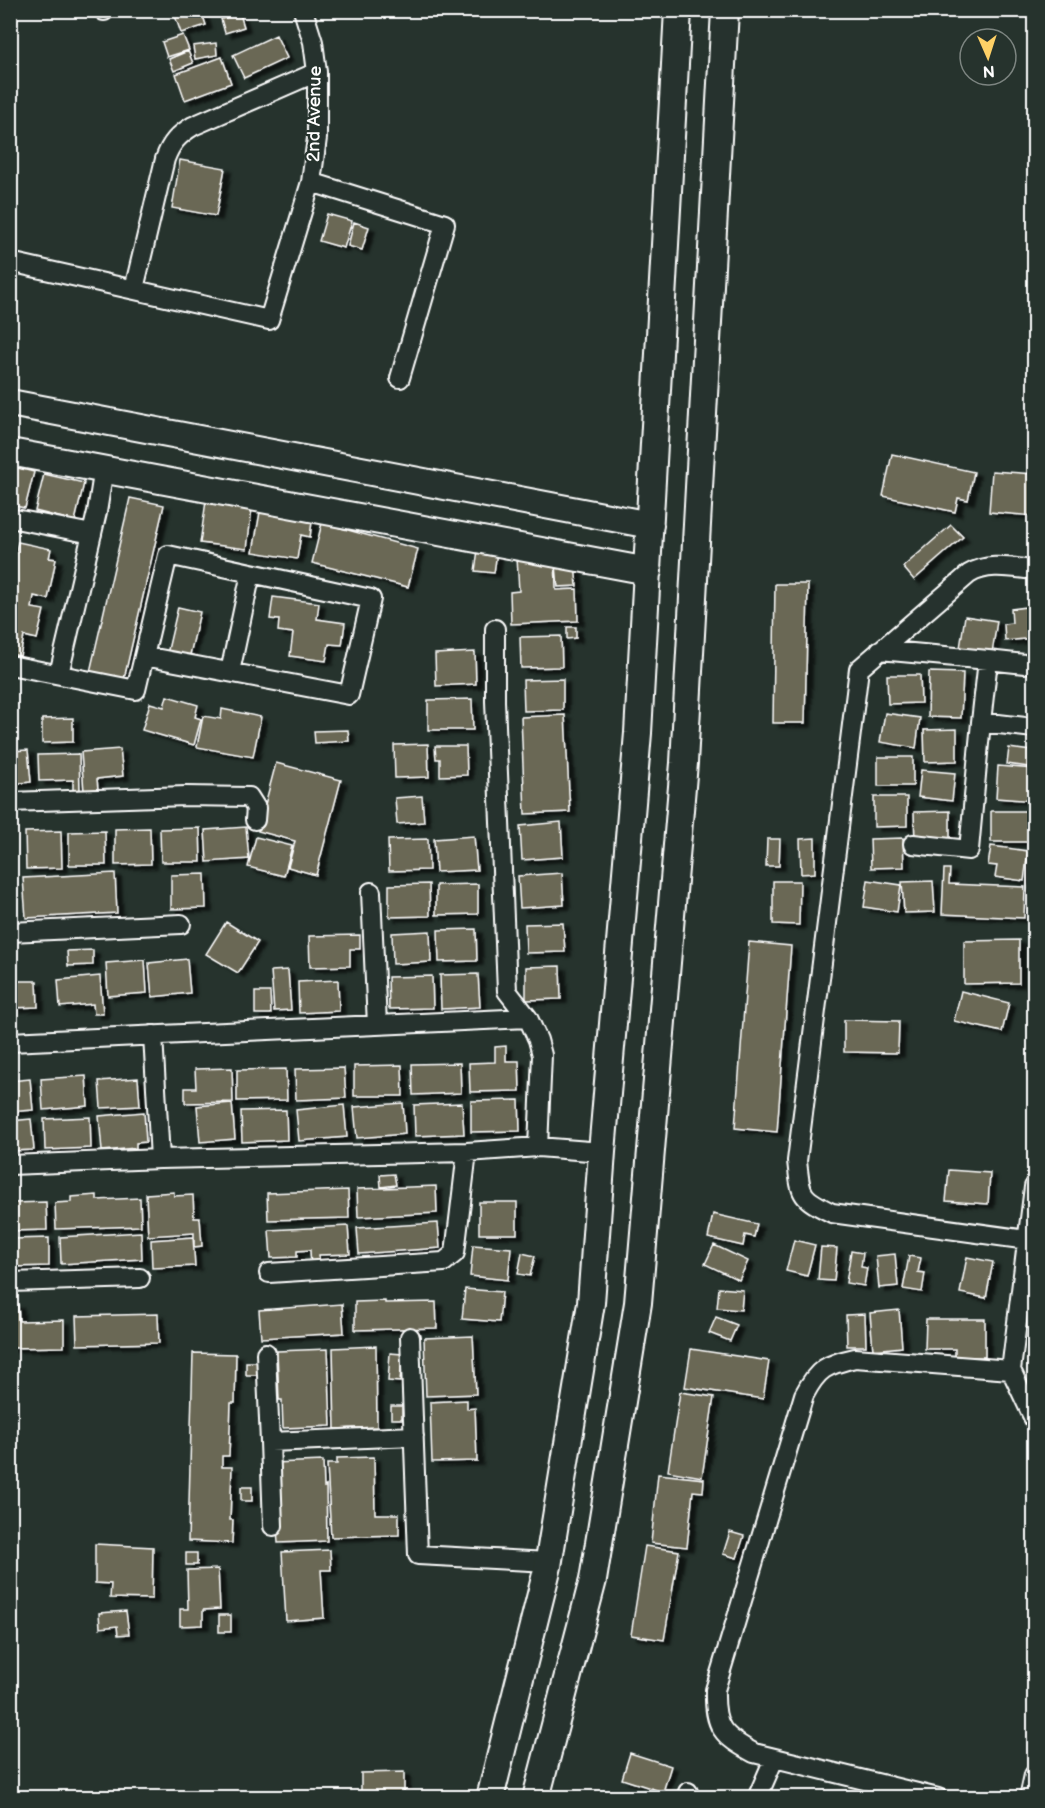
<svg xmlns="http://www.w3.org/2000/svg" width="1045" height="1808" font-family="'Balsamiq Sans',sans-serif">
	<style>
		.building { fill: #6b6754; stroke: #fff; stroke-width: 1.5; filter: url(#shadow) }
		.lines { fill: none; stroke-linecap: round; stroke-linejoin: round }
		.street-casing { stroke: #fff; stroke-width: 22 }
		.secondary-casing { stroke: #fff; stroke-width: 30 }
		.street { stroke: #26332d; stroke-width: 18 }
		.secondary { stroke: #26332d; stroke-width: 26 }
		.labels { text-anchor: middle; stroke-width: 4.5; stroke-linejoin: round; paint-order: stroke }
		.street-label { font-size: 18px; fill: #fff; stroke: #26332d }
	</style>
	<defs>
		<filter id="shadow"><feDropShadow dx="6" dy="4" stdDeviation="1.5" flood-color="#0009"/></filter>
	</defs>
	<rect width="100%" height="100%" fill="#26332d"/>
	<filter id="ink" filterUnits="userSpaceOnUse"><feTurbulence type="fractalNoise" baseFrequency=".0167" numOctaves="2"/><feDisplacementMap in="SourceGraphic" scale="12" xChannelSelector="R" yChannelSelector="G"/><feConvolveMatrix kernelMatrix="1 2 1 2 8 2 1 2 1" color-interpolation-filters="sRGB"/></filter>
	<g filter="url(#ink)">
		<path class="building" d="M 173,10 L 201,10 L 206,25 L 181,33 Z
			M 240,14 L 244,27 L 225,33 L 221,19 Z
			M 183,35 L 189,50 L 167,57 L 162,42 Z
			M 276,35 L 287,58 L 244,78 L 233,55 Z
			M 216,43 L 217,55 L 195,59 L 193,46 Z
			M 188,51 L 193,63 L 174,71 L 169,59 Z
			M 222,57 L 231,83 L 185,100 L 176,74 Z
			M 180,160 L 225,168 L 216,216 L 172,208 Z
			M 327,214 L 352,221 L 344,248 L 319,241 Z
			M 354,222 L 369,227 L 362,250 L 348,246 Z
			M 892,454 L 974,472 L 968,500 L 958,498 L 955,512 L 883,496 Z
			M 10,466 L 34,472 L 25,508 L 10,505 Z
			M 992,471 L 1034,474 L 1034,516 L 989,512 Z
			M 44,474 L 84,483 L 75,521 L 35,511 Z
			M 130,498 L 164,505 L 124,679 L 90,672 Z
			M 206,501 L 252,508 L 247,549 L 200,543 Z
			M 260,512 L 312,521 L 310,537 L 301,535 L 297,559 L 253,552 Z
			M 322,523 L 418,549 L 408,587 L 312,563 Z
			M 951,525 L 963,537 L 914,580 L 903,567 Z
			M 18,542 L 51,549 L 49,558 L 56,559 L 48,599 L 34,596 L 32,608 L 44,610 L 37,639 L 24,636 L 20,656 L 10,654 L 10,578 Z
			M 478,550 L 497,552 L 494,573 L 475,571 Z
			M 555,556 L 556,590 L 577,589 L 578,621 L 511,624 L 510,592 L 519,591 L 517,558 Z
			M 575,564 L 577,586 L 558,587 L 556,565 Z
			M 775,584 L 808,584 L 805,723 L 773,723 Z
			M 273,597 L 319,603 L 317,619 L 345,623 L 342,645 L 329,644 L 326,661 L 290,656 L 293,633 L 278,631 L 279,620 L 270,619 Z
			M 1034,606 L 1034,638 L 1005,641 L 1004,624 L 1012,623 L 1011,609 Z
			M 178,607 L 200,612 L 189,659 L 167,654 Z
			M 965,616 L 997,621 L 992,653 L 960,648 Z
			M 567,627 L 576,627 L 576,638 L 567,639 Z
			M 561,636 L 562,667 L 521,668 L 520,637 Z
			M 475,652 L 476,684 L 436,686 L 435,654 Z
			M 929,672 L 963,673 L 961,718 L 928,717 Z
			M 887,675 L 920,675 L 921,703 L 888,704 Z
			M 563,679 L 563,710 L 524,711 L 523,680 Z
			M 167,696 L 198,705 L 195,717 L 201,719 L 194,745 L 142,730 L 150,703 L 164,707 Z
			M 472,699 L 473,730 L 428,730 L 428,700 Z
			M 222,709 L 261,717 L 253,757 L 197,747 L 203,716 L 221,719 Z
			M 885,713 L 920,718 L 916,748 L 880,742 Z
			M 565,715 L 570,812 L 525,814 L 521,717 Z
			M 73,718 L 73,742 L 42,743 L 42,719 Z
			M 957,729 L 957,761 L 925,762 L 924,730 Z
			M 348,730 L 349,741 L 315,743 L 314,731 Z
			M 428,744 L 429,777 L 395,778 L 394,745 Z
			M 435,746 L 466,746 L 467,775 L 440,776 L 440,759 L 436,759 Z
			M 1009,748 L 1031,751 L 1029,767 L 1007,764 Z
			M 120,749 L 123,776 L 97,779 L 98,789 L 84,791 L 81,752 Z
			M 28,750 L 31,782 L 10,784 L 10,751 Z
			M 79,754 L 80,792 L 73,792 L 73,780 L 39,781 L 38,755 Z
			M 878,757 L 913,757 L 913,786 L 878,786 Z
			M 276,763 L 341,780 L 316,875 L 288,867 L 295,841 L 258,831 Z
			M 998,766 L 1034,769 L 1034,801 L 996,798 Z
			M 921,770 L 955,773 L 952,801 L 918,797 Z
			M 422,796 L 424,822 L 397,824 L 395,798 Z
			M 874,797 L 907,797 L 907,826 L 874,827 Z
			M 950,811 L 950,841 L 915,841 L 914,812 Z
			M 991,811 L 1034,811 L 1034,842 L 991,842 Z
			M 561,822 L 563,857 L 522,860 L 520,826 Z
			M 246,827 L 249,859 L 207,862 L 205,830 Z
			M 150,828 L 151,864 L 115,865 L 115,829 Z
			M 200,828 L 201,862 L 161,862 L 160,829 Z
			M 61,831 L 62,868 L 26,869 L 25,832 Z
			M 105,831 L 106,865 L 69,865 L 69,832 Z
			M 474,836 L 477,870 L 436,872 L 434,839 Z
			M 256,837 L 292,846 L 284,876 L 248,867 Z
			M 815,838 L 815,873 L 801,874 L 800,839 Z
			M 903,838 L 904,867 L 871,868 L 870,839 Z
			M 428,839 L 429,870 L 389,871 L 388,840 Z
			M 767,839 L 780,839 L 779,866 L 766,866 Z
			M 991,846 L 1028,851 L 1024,881 L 995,877 L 997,866 L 988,865 Z
			M 944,869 L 950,869 L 949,884 L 1025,887 L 1024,918 L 942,914 Z
			M 115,873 L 117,913 L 26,918 L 23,878 Z
			M 562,873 L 564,905 L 520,908 L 518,876 Z
			M 205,874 L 206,908 L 171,909 L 171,875 Z
			M 868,880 L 901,885 L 897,912 L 864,907 Z
			M 773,881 L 800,881 L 799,925 L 773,924 Z
			M 933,881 L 935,912 L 904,913 L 902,882 Z
			M 429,884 L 430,916 L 389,917 L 389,885 Z
			M 478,884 L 478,914 L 436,915 L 436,885 Z
			M 226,922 L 258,942 L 238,973 L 206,954 Z
			M 563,923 L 565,952 L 526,953 L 525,924 Z
			M 476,929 L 477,961 L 439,962 L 438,930 Z
			M 430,931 L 431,962 L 393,964 L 392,933 Z
			M 360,935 L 360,949 L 350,949 L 350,966 L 310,967 L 309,936 Z
			M 1019,940 L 1019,983 L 964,984 L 964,941 Z
			M 749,942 L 791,946 L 777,1132 L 735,1128 Z
			M 93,950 L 93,965 L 68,966 L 67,951 Z
			M 187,959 L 190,993 L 152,997 L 149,963 Z
			M 145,960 L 147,993 L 108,996 L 106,963 Z
			M 560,966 L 561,999 L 526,1000 L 526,967 Z
			M 288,970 L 291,1010 L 274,1011 L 271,971 Z
			M 478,974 L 480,1007 L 441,1009 L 440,975 Z
			M 100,976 L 103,1014 L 94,1014 L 93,1004 L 60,1007 L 58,980 Z
			M 432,976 L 433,1008 L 389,1009 L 388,977 Z
			M 338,980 L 339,1011 L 299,1013 L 298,982 Z
			M 10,981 L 37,981 L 38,1007 L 10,1008 Z
			M 961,991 L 1009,1003 L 1002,1032 L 954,1021 Z
			M 255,992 L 270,992 L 271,1014 L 255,1014 Z
			M 844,1020 L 899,1021 L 898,1053 L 844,1052 Z
			M 506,1046 L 506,1061 L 519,1061 L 520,1091 L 470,1092 L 469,1063 L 495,1062 L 495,1047 Z
			M 460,1063 L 461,1093 L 413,1095 L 412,1064 Z
			M 402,1065 L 403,1096 L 354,1096 L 354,1066 Z
			M 232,1068 L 233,1102 L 185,1103 L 185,1088 L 196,1088 L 195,1069 Z
			M 344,1068 L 346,1098 L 296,1100 L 295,1069 Z
			M 286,1069 L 287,1100 L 237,1101 L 237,1070 Z
			M 86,1076 L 88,1106 L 43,1110 L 41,1079 Z
			M 138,1078 L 140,1106 L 101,1108 L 99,1081 Z
			M 30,1079 L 33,1110 L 10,1112 L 10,1081 Z
			M 519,1100 L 520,1131 L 471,1132 L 471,1101 Z
			M 232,1103 L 235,1139 L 200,1142 L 197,1106 Z
			M 403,1103 L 405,1134 L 357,1138 L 354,1107 Z
			M 462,1103 L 464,1134 L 415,1136 L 414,1105 Z
			M 344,1105 L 347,1137 L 299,1141 L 296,1110 Z
			M 286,1110 L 287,1140 L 242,1142 L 241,1111 Z
			M 144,1112 L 146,1142 L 136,1143 L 136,1148 L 102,1151 L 99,1116 Z
			M 90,1117 L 91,1148 L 45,1150 L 44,1119 Z
			M 31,1119 L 34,1150 L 10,1151 L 10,1121 Z
			M 949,1170 L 990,1173 L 988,1204 L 946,1201 Z
			M 394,1174 L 396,1185 L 381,1187 L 380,1175 Z
			M 436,1186 L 437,1213 L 358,1217 L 357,1189 Z
			M 348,1190 L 349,1218 L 268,1220 L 267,1193 Z
			M 174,1192 L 174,1196 L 193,1195 L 194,1218 L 200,1218 L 202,1246 L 194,1247 L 194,1233 L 148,1236 L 146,1194 Z
			M 97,1195 L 97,1200 L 140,1198 L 141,1226 L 56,1229 L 55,1203 L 71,1202 L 71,1197 Z
			M 46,1202 L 47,1230 L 10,1231 L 10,1211 L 15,1210 L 14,1203 Z
			M 479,1202 L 517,1202 L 517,1234 L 479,1234 Z
			M 713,1214 L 757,1224 L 754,1237 L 745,1235 L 743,1246 L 708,1238 Z
			M 438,1223 L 440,1248 L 359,1254 L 357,1228 Z
			M 348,1226 L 350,1254 L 319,1255 L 320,1268 L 311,1268 L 310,1250 L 297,1251 L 297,1257 L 271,1258 L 269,1230 Z
			M 141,1232 L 142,1259 L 61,1264 L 60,1237 Z
			M 193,1237 L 195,1266 L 152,1268 L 151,1240 Z
			M 49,1238 L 49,1266 L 11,1267 L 11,1239 Z
			M 794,1240 L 815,1245 L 807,1276 L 786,1271 Z
			M 473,1245 L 511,1248 L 508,1280 L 470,1276 Z
			M 714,1245 L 748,1261 L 739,1280 L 705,1264 Z
			M 821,1247 L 837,1248 L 834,1281 L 818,1280 Z
			M 851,1251 L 863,1253 L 861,1267 L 867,1268 L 864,1286 L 846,1283 Z
			M 522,1253 L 535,1256 L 530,1276 L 518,1274 Z
			M 895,1254 L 898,1286 L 879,1288 L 876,1256 Z
			M 909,1256 L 921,1258 L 918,1272 L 925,1273 L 922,1292 L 903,1289 Z
			M 967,1257 L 993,1262 L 986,1298 L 960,1293 Z
			M 719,1288 L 743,1290 L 741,1310 L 717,1308 Z
			M 465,1289 L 502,1292 L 499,1322 L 462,1319 Z
			M 385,1301 L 385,1303 L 436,1302 L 437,1328 L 355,1330 L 355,1302 Z
			M 342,1304 L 344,1333 L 261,1338 L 259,1310 Z
			M 10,1305 L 18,1305 L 19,1321 L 64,1320 L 64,1347 L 10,1348 Z
			M 899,1310 L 902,1347 L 873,1350 L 870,1313 Z
			M 158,1314 L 159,1343 L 77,1345 L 76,1316 Z
			M 865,1314 L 866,1346 L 847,1346 L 846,1315 Z
			M 716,1317 L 737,1325 L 730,1341 L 709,1333 Z
			M 926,1319 L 985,1319 L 985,1357 L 955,1357 L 955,1349 L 925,1349 Z
			M 473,1336 L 476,1394 L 426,1396 L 424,1338 Z
			M 376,1346 L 377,1427 L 335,1429 L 333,1348 Z
			M 328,1349 L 331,1426 L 283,1428 L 282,1400 L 279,1400 L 277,1351 Z
			M 691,1349 L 769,1361 L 763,1399 L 685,1387 Z
			M 193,1353 L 236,1354 L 235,1403 L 231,1403 L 229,1456 L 222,1456 L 222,1467 L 232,1467 L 230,1520 L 233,1520 L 232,1543 L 188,1541 Z
			M 390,1353 L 402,1354 L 400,1382 L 388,1381 Z
			M 246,1362 L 257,1362 L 257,1375 L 246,1375 Z
			M 680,1392 L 714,1397 L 702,1477 L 668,1471 Z
			M 467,1400 L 467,1409 L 475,1408 L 477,1461 L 432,1462 L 430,1402 Z
			M 391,1406 L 402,1406 L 402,1419 L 391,1419 Z
			M 374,1457 L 375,1514 L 399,1514 L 399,1535 L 331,1537 L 327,1464 L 337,1464 L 337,1458 Z
			M 323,1461 L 324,1487 L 326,1486 L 327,1541 L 278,1543 L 273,1463 Z
			M 658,1474 L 704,1479 L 703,1492 L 693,1491 L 687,1547 L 651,1543 Z
			M 241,1487 L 252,1487 L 252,1501 L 241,1501 Z
			M 730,1532 L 744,1536 L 737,1558 L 723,1554 Z
			M 95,1544 L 153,1547 L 152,1599 L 110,1598 L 111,1584 L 95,1583 Z
			M 645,1546 L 679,1551 L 664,1640 L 631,1635 Z
			M 330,1550 L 331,1570 L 321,1570 L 324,1618 L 286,1621 L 282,1552 Z
			M 186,1553 L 197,1553 L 197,1565 L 186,1565 Z
			M 218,1569 L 220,1609 L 203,1610 L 203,1625 L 180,1626 L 180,1609 L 188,1609 L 187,1570 Z
			M 126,1611 L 129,1634 L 118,1635 L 117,1626 L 100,1628 L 99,1613 Z
			M 219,1615 L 231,1615 L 231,1632 L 219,1632 Z
			M 630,1753 L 671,1766 L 663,1792 L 622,1779 Z
			M 404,1772 L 404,1798 L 361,1798 L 361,1773 Z"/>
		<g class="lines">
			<g class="street-casing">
				<path id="street" d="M 104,11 L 104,10
					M 311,182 L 445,224 L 400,378
					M 10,262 L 269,320 L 311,182 L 317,138 L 317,72 L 313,42 L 303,10
					M 134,289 L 165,159 C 171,143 178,135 193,126 L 317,72
					M 10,518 L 92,534
					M 495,629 L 495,701 L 507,991 L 528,1018 L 538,1040 L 542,1055 L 538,1147
					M 880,650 L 988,660 L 981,722
					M 988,660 L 1025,664
					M 10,665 L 136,690 L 168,555 L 371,599 L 349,695 L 144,656
					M 230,672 L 251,573
					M 59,674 L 97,512 L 104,468
					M 10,802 L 186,796 L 249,797 L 256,808 L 255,820
					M 913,844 L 969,850 L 981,722 L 1034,728
					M 371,892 L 377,1025
					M 10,932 L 181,924
					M 153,1035 L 160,1159
					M 10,1042 L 528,1018
					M 10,1165 L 160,1159 L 467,1152 L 538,1147 L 602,1152
					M 1034,1187 L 1011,1370 L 1034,1419
					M 1027,1240 L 832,1213 C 799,1197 801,1195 797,1161 L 859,669 L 969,574 C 989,562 1012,568 1034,570
					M 269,1273 L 444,1262 L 455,1253 L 467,1152
					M 10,1282 L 140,1278
					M 410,1337 L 418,1555 L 549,1562
					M 266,1353 L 270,1442
					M 273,1526 L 270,1442 L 414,1436
					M 686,1798 L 688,1792
					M 757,1798 L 774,1759
					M 938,1798 L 754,1753 C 722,1736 714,1727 715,1690 L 804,1395 C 818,1368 826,1365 855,1358 L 1011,1370
					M 1029,1798 L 1034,1775"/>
			</g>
			<g class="secondary-casing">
				<path id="secondary" d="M 10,403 L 650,525
					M 10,452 L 648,571
					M 490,1798 L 548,1566 L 591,1303 L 602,1152 L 638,733 L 678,10
					M 536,1798 L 593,1580 L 638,1303 L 684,763 L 725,10"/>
			</g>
			<use href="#street" class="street"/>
			<use href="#secondary" class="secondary"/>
		</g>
	</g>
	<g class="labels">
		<g class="street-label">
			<text transform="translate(314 114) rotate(-89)" y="6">2nd Avenue</text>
		</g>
	</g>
	<rect width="1045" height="1808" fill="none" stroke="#26332d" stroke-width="36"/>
	<rect x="18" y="18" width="1009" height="1772" fill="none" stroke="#fff" stroke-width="2" filter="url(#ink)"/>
	<g transform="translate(988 57) rotate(177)"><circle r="28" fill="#26332d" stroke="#7d8581" stroke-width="1.5"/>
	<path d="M0-4.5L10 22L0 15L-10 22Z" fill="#ffd166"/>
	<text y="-9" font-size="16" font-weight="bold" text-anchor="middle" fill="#ffffff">N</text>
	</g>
</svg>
